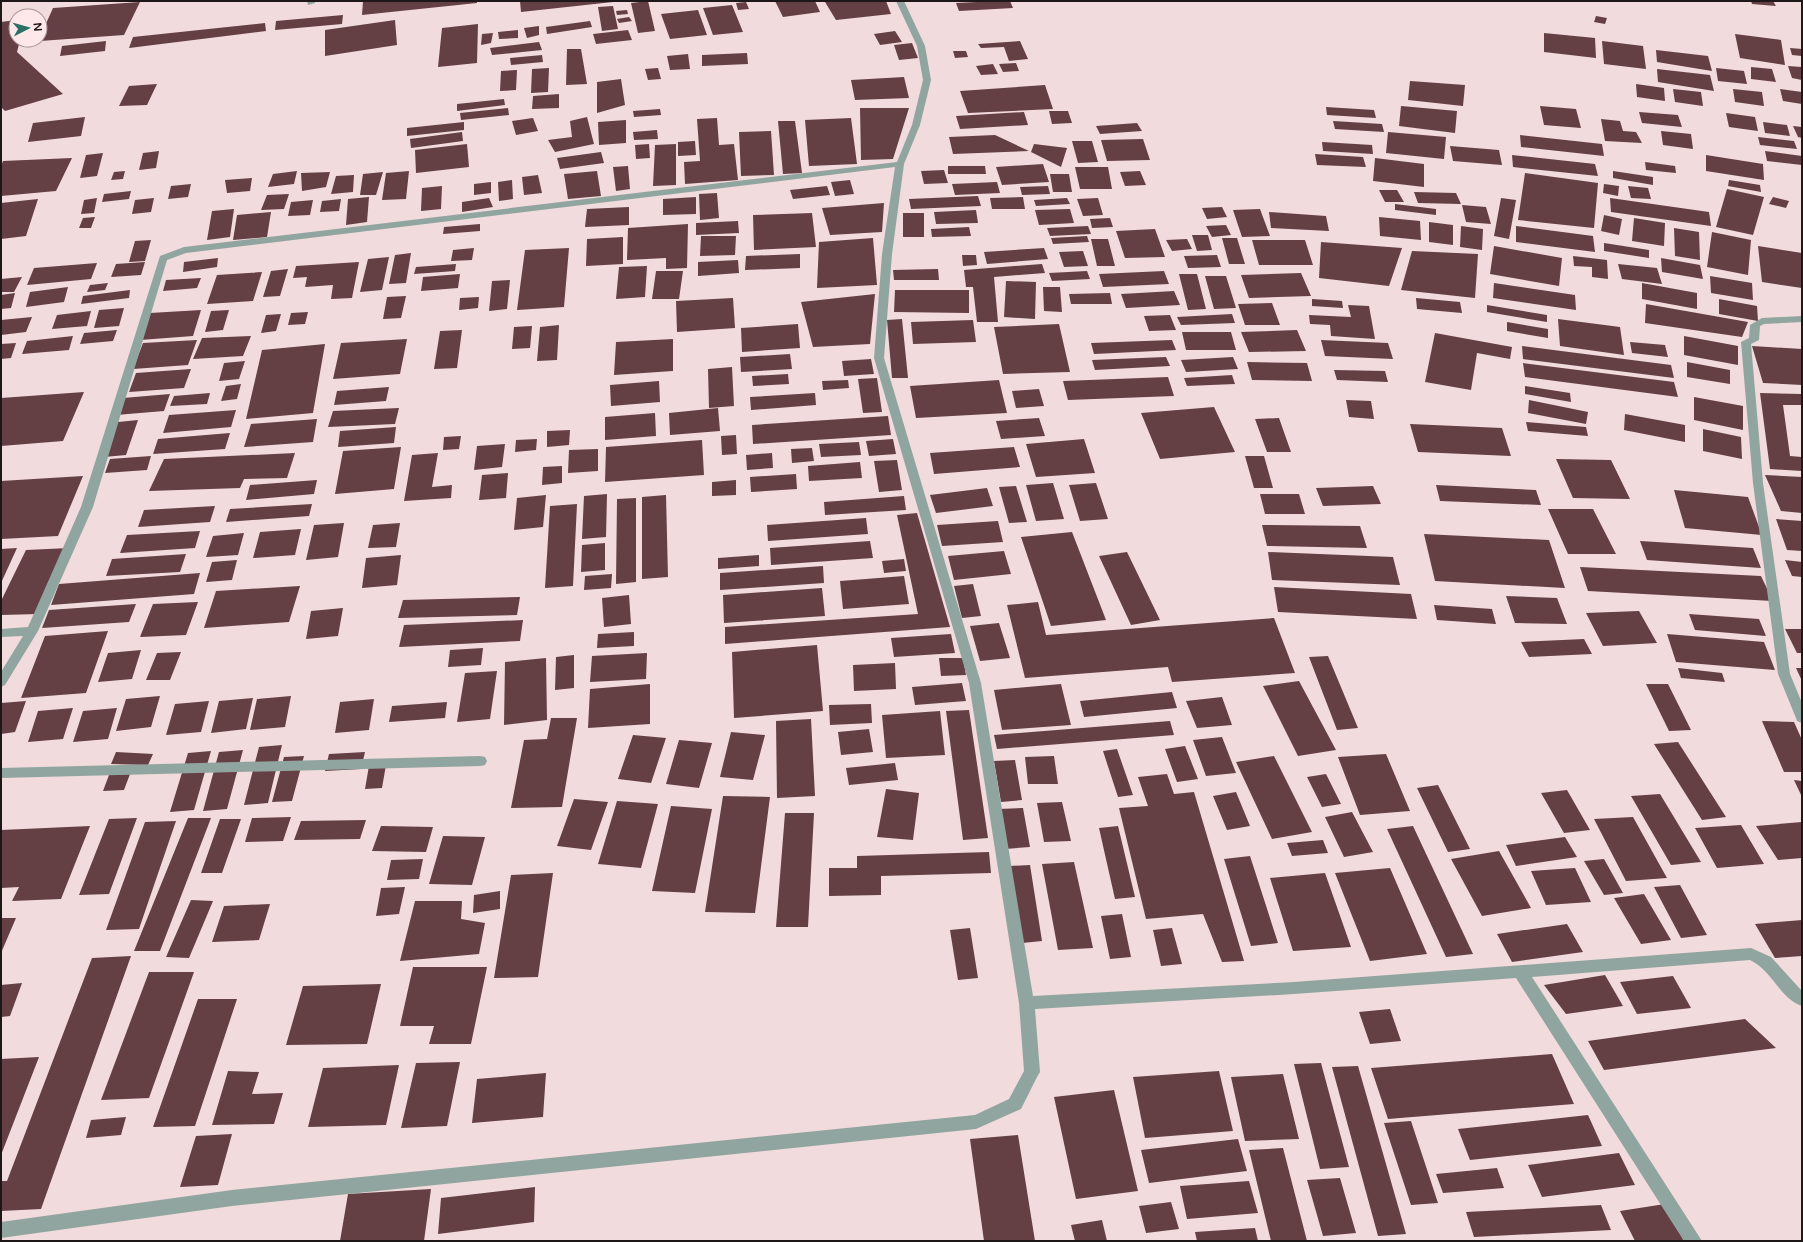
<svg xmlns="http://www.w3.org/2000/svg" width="1803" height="1242" font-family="'Varela Round',sans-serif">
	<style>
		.building { fill: #643f44 }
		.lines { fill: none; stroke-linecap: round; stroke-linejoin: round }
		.minor { fill: #91a5a0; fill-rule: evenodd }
	</style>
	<rect width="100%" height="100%" fill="#f1dbdd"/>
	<path class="building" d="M 363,1 L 477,1 L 477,3 L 362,15 Z
		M 520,1 L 613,1 L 613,2 L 521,12 Z
		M 648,1 L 655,31 L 638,33 L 631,3 Z
		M 775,1 L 815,1 L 820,12 L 783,17 Z
		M 832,1 L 886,1 L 891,14 L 836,20 L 825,2 Z
		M 998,1 L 1010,1 L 1013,8 L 959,11 L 956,3 Z
		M 1751,1 L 1773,1 L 1776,6 L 1752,4 Z
		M 140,2 L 124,35 L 40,41 L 40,37 L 53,8 Z
		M 746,2 L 749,9 L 738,10 L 736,3 Z
		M 732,5 L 743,32 L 713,35 L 703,8 Z
		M 613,6 L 618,29 L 602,31 L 598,7 Z
		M 627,10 L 628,14 L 617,15 L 616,11 Z
		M 698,10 L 707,35 L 670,39 L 661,14 Z
		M 343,15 L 342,24 L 275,30 L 276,21 Z
		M 1596,16 L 1607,18 L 1605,24 L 1594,22 Z
		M 629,17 L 632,21 L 619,23 L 617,19 Z
		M 16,20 L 16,40 L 20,40 L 17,52 L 63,94 L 5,111 L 1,107 L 1,22 Z
		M 395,20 L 397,45 L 325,56 L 325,30 Z
		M 590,21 L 592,27 L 547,34 L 546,27 Z
		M 265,23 L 266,31 L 129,48 L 133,37 Z
		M 478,24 L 477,63 L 438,67 L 442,28 Z
		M 539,26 L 539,35 L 527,38 L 524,28 Z
		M 518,30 L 518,38 L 499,39 L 498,32 Z
		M 628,30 L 632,40 L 596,44 L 593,34 Z
		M 895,31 L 902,42 L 880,45 L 874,34 Z
		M 493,33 L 491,43 L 481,45 L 482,34 Z
		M 1544,33 L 1595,38 L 1596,58 L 1544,52 Z
		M 1735,34 L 1781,40 L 1785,65 L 1740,58 Z
		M 106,41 L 105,51 L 60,56 L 62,46 Z
		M 1020,41 L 1028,59 L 1009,61 L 1004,47 L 981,48 L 978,44 Z
		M 1602,41 L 1643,46 L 1646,69 L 1604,64 Z
		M 539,42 L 542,50 L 492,55 L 490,48 Z
		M 912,43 L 918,58 L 899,60 L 894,45 Z
		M 1790,48 L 1802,49 L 1802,56 L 1792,55 Z
		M 567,49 L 581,49 L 587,84 L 566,85 Z
		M 1656,50 L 1708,56 L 1712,71 L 1657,62 Z
		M 953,51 L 966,51 L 968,57 L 955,58 Z
		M 747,53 L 748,64 L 702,66 L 702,55 Z
		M 688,54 L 690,69 L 670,70 L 667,56 Z
		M 542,55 L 543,62 L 511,65 L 510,58 Z
		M 1016,63 L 1019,71 L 1003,72 L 999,64 Z
		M 993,64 L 998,74 L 981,75 L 976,66 Z
		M 1788,66 L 1802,67 L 1802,80 L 1792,78 Z
		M 1751,67 L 1772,69 L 1776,82 L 1751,79 Z
		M 549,68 L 548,92 L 531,93 L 532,69 Z
		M 658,68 L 661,79 L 648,80 L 645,69 Z
		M 1716,68 L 1744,71 L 1747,84 L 1718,81 Z
		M 1657,69 L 1710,75 L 1714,91 L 1658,82 Z
		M 517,70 L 516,90 L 500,91 L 501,71 Z
		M 904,77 L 909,98 L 855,100 L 851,80 Z
		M 621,79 L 625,105 L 597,113 L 597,82 Z
		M 1410,81 L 1465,85 L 1463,106 L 1408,100 Z
		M 157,84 L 147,105 L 119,106 L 129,86 Z
		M 1636,84 L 1664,88 L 1665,101 L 1637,97 Z
		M 1045,85 L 1053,109 L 968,113 L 960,91 Z
		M 1673,89 L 1701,92 L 1703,106 L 1675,102 Z
		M 1733,89 L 1762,92 L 1764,106 L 1735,102 Z
		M 1780,89 L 1802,92 L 1802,104 L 1783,101 Z
		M 559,94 L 559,108 L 532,109 L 533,96 Z
		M 504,99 L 505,105 L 457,111 L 457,104 Z
		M 1401,106 L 1457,111 L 1455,133 L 1399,126 Z
		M 1540,106 L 1576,109 L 1581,128 L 1544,125 Z
		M 1326,107 L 1374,110 L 1376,118 L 1327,115 Z
		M 508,108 L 509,115 L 461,120 L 460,113 Z
		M 860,108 L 909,108 L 893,159 L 861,160 Z
		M 660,109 L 661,115 L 634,117 L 633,111 Z
		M 1049,111 L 1068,111 L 1072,123 L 1052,124 Z
		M 1024,112 L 1028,125 L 960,129 L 956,116 Z
		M 1639,112 L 1678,115 L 1682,127 L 1642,123 Z
		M 1726,113 L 1755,117 L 1758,131 L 1729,127 Z
		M 85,117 L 81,136 L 28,142 L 33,123 Z
		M 587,117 L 594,144 L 555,152 L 548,140 L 572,137 L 570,121 Z
		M 533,118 L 538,131 L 516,135 L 512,121 Z
		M 717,118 L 719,145 L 734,144 L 738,180 L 685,184 L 684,162 L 700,161 L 697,119 Z
		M 851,118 L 857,164 L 809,166 L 805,120 Z
		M 1601,119 L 1620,121 L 1623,131 L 1636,132 L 1642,143 L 1605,141 Z
		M 626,120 L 626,143 L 599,145 L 598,122 Z
		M 778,121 L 795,121 L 802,173 L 783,174 Z
		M 1333,121 L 1382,124 L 1384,132 L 1335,129 Z
		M 464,122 L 464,130 L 407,136 L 407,128 Z
		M 1763,122 L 1787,125 L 1790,136 L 1765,133 Z
		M 1137,123 L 1142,131 L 1100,134 L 1096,126 Z
		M 1793,126 L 1802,127 L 1802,138 L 1798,137 Z
		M 657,130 L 658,139 L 634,140 L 633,132 Z
		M 771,131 L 774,175 L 741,176 L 739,132 Z
		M 1661,131 L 1691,134 L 1693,149 L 1663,145 Z
		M 462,132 L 463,141 L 411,148 L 410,139 Z
		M 1388,132 L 1446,137 L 1444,159 L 1386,153 Z
		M 995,135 L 1029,151 L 953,154 L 949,137 Z
		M 1520,135 L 1602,144 L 1604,156 L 1521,147 Z
		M 1758,137 L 1794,141 L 1797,149 L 1760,145 Z
		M 1143,139 L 1150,160 L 1107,161 L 1101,140 Z
		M 695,141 L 696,155 L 678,156 L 678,142 Z
		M 1072,141 L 1092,141 L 1098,162 L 1078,163 Z
		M 1322,142 L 1372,145 L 1373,154 L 1323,151 Z
		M 467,144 L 469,167 L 416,173 L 415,150 Z
		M 649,144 L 650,158 L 636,159 L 635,145 Z
		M 676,144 L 676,185 L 653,186 L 655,145 Z
		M 1034,144 L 1067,148 L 1061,167 L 1031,152 Z
		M 1450,146 L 1499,150 L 1502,165 L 1453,161 Z
		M 159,151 L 156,168 L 139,170 L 143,153 Z
		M 1765,151 L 1802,156 L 1802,165 L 1767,161 Z
		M 601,152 L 604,163 L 560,169 L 557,158 Z
		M 103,153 L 97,176 L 80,178 L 86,155 Z
		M 1315,154 L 1363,157 L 1366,167 L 1317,165 Z
		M 1512,155 L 1595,164 L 1598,176 L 1513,167 Z
		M 1706,155 L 1763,164 L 1764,180 L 1706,171 Z
		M 72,158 L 56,191 L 1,196 L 1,166 L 3,161 Z
		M 1375,158 L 1424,164 L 1424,187 L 1373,181 Z
		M 1645,162 L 1675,166 L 1676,173 L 1646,170 Z
		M 1043,164 L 1049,182 L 1002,185 L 996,167 Z
		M 628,166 L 630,189 L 616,191 L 613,167 Z
		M 948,166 L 985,166 L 986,174 L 948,174 Z
		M 1075,167 L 1108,167 L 1112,189 L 1080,189 Z
		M 944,170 L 948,183 L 924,184 L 921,171 Z
		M 125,171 L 123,179 L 111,180 L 114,172 Z
		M 297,171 L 294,184 L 268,187 L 273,174 Z
		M 409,171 L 406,199 L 382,200 L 386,173 Z
		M 597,171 L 601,196 L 568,199 L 564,174 Z
		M 1140,171 L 1146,185 L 1125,186 L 1120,172 Z
		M 1613,171 L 1653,177 L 1653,185 L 1613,178 Z
		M 330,172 L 326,187 L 302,191 L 301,173 Z
		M 383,172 L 376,195 L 360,195 L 363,174 Z
		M 1525,173 L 1598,183 L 1594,228 L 1518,220 Z
		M 1050,174 L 1069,174 L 1072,192 L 1053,192 Z
		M 354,175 L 353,192 L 331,194 L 336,176 Z
		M 538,175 L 542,193 L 524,195 L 522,177 Z
		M 252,178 L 250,191 L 227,193 L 225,180 Z
		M 512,180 L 513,199 L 499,201 L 498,182 Z
		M 850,180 L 854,194 L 835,196 L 831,182 Z
		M 1729,180 L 1760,185 L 1761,192 L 1728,186 Z
		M 491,182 L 491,193 L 474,195 L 474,184 Z
		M 997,182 L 1000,193 L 955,195 L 952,184 Z
		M 191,184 L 188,197 L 168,199 L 171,186 Z
		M 1604,184 L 1619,186 L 1618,196 L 1603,193 Z
		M 442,186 L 441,209 L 421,211 L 422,188 Z
		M 827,186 L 830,195 L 793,199 L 790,190 Z
		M 1048,186 L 1050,194 L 1022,195 L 1020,187 Z
		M 1628,186 L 1648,188 L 1651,199 L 1631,198 Z
		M 1727,189 L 1764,197 L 1753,235 L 1716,227 Z
		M 1379,190 L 1397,190 L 1404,202 L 1385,202 Z
		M 131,191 L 129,199 L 102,202 L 104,194 Z
		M 1414,192 L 1456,193 L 1461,204 L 1418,203 Z
		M 717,193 L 719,218 L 700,220 L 699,194 Z
		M 289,194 L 284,209 L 261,210 L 267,195 Z
		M 978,196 L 981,206 L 911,209 L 909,199 Z
		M 369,197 L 367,222 L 346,225 L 348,199 Z
		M 696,197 L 696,214 L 663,215 L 663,199 Z
		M 1023,197 L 1025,209 L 992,209 L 990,198 Z
		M 1773,197 L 1789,201 L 1786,208 L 1769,204 Z
		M 97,198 L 94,213 L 81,214 L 84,200 Z
		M 154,198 L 151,212 L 132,214 L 135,200 Z
		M 489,198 L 493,207 L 462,212 L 462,202 Z
		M 1067,198 L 1070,204 L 1036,206 L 1034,200 Z
		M 1098,198 L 1103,215 L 1083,216 L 1077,199 Z
		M 1501,198 L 1516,200 L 1509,239 L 1494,236 Z
		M 1610,198 L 1709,212 L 1711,226 L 1611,212 Z
		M 38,199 L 26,236 L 1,239 L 1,203 Z
		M 341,199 L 339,211 L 320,212 L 322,201 Z
		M 313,200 L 310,215 L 288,216 L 291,202 Z
		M 884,203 L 882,232 L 830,235 L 822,208 Z
		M 1395,204 L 1436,209 L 1436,215 L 1395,210 Z
		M 1462,205 L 1486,207 L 1491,224 L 1466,222 Z
		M 629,207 L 629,225 L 585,227 L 587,209 Z
		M 1222,207 L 1227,217 L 1207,219 L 1202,208 Z
		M 234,209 L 230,237 L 207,240 L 212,211 Z
		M 1070,209 L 1074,223 L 1039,225 L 1035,210 Z
		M 1260,209 L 1270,236 L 1242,237 L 1233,210 Z
		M 976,210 L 978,223 L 936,224 L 934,212 Z
		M 271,212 L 267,237 L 233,240 L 237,215 Z
		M 1269,212 L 1326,216 L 1329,231 L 1271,228 Z
		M 812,213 L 816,247 L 754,250 L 753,215 Z
		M 903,213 L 924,213 L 924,237 L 903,237 Z
		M 1604,215 L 1622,219 L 1619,235 L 1601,231 Z
		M 95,217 L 91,228 L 79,228 L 83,218 Z
		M 1379,217 L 1420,221 L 1421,240 L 1380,236 Z
		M 1110,218 L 1113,227 L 1092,228 L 1090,219 Z
		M 1634,218 L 1665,223 L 1664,246 L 1632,241 Z
		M 738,221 L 739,233 L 696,235 L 696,223 Z
		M 1429,222 L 1453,225 L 1453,245 L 1429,242 Z
		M 480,224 L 480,231 L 443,234 L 444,227 Z
		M 688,224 L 687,268 L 666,269 L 666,258 L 627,260 L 628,228 Z
		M 1226,225 L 1231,235 L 1212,237 L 1206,226 Z
		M 1088,226 L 1091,234 L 1050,236 L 1047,228 Z
		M 1461,226 L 1483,229 L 1482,250 L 1460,247 Z
		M 1516,226 L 1593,236 L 1595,252 L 1516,242 Z
		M 969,227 L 971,236 L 932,237 L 931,229 Z
		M 1674,228 L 1699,232 L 1700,260 L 1675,256 Z
		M 1155,229 L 1165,257 L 1125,258 L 1116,231 Z
		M 1712,232 L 1751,240 L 1748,275 L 1707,267 Z
		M 1192,235 L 1208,235 L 1212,250 L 1197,251 Z
		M 701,236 L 736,236 L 735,255 L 700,256 Z
		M 1087,236 L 1089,242 L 1053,244 L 1051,238 Z
		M 623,237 L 623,264 L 586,266 L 587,239 Z
		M 873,238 L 877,285 L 817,288 L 819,242 Z
		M 1222,238 L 1237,238 L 1245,264 L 1229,264 Z
		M 1091,239 L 1108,239 L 1115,266 L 1097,266 Z
		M 1187,239 L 1192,249 L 1172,251 L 1166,240 Z
		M 151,240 L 145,261 L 129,262 L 135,241 Z
		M 1252,240 L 1305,240 L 1313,265 L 1259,265 Z
		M 1321,242 L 1402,248 L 1389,286 L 1319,278 Z
		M 1604,243 L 1649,250 L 1649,258 L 1604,251 Z
		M 1494,246 L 1562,258 L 1559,286 L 1490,274 Z
		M 1758,246 L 1802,253 L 1802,288 L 1762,282 Z
		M 474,248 L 472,260 L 451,261 L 453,250 Z
		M 569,248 L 564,307 L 517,310 L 525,250 Z
		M 1044,248 L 1048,259 L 987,264 L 984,252 Z
		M 1083,251 L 1088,266 L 1064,267 L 1059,252 Z
		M 1412,251 L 1478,254 L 1475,298 L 1401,290 Z
		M 411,253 L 406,283 L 389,284 L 395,255 Z
		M 800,254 L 800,268 L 745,270 L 746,256 Z
		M 962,255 L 976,255 L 977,265 L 963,266 Z
		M 1217,255 L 1221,267 L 1188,268 L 1184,256 Z
		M 1573,256 L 1607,260 L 1608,279 L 1592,277 L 1592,267 L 1574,266 Z
		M 389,257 L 382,290 L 360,292 L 368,259 Z
		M 218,258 L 217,267 L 183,272 L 184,262 Z
		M 1661,258 L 1700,265 L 1703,279 L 1662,272 Z
		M 738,260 L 739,273 L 698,276 L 698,262 Z
		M 145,262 L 141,275 L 111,277 L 116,264 Z
		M 359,262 L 352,298 L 331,299 L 333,285 L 305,287 L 307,277 L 293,278 L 296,266 Z
		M 97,263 L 91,279 L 27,285 L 34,268 Z
		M 456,264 L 455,271 L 414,274 L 416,267 Z
		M 1042,264 L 1045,273 L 994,277 L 998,322 L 977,322 L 973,287 L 966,287 L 964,270 Z
		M 1618,264 L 1657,268 L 1662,284 L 1622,279 Z
		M 647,266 L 645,297 L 616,299 L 619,267 Z
		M 288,269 L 280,296 L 263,297 L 271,271 Z
		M 938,269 L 939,280 L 894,280 L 893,270 Z
		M 656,271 L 683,271 L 679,299 L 652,299 Z
		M 1087,271 L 1090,279 L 1052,281 L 1049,273 Z
		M 1164,271 L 1169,284 L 1103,287 L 1099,274 Z
		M 262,272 L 253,301 L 207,304 L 217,275 Z
		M 1301,273 L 1311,296 L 1249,298 L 1241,275 Z
		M 460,274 L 458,288 L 421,291 L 423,277 Z
		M 1179,274 L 1197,274 L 1206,309 L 1188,310 Z
		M 1205,276 L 1226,276 L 1236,308 L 1214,309 Z
		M 1710,276 L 1752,283 L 1753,300 L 1711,293 Z
		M 22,277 L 14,292 L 1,292 L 1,279 Z
		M 201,278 L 197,288 L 163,291 L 166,280 Z
		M 510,280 L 507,309 L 489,311 L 492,281 Z
		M 1006,281 L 1036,282 L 1035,319 L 1004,317 Z
		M 108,283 L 105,290 L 87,292 L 90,285 Z
		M 1494,283 L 1575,295 L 1576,310 L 1493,298 Z
		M 1642,283 L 1697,293 L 1697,309 L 1642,299 Z
		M 68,287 L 64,302 L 26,307 L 30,292 Z
		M 1043,287 L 1060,287 L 1062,312 L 1044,311 Z
		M 130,290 L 129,298 L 81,304 L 83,296 Z
		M 895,290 L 969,290 L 969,313 L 894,312 Z
		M 1174,291 L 1180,305 L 1126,308 L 1121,294 Z
		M 15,293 L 11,308 L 1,309 L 1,295 Z
		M 1110,293 L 1112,304 L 1071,304 L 1069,294 Z
		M 875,294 L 870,344 L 813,347 L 801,302 Z
		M 406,296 L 401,318 L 383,319 L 387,297 Z
		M 479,297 L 478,308 L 459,310 L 460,298 Z
		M 733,298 L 735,328 L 677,332 L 676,301 Z
		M 1416,298 L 1460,302 L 1462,313 L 1417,309 Z
		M 1312,299 L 1342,301 L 1343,308 L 1312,306 Z
		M 1719,299 L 1757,306 L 1758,321 L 1719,314 Z
		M 1272,303 L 1280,325 L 1245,325 L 1238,304 Z
		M 1646,304 L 1748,322 L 1742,337 L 1645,323 Z
		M 1348,305 L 1369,306 L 1375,339 L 1331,336 L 1330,325 L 1310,324 L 1309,315 L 1351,317 Z
		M 1487,305 L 1547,315 L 1547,322 L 1487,312 Z
		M 124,308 L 119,326 L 94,328 L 99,310 Z
		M 201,310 L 193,336 L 140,340 L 150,313 Z
		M 229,310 L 223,330 L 205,332 L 211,311 Z
		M 91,311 L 87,326 L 52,329 L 57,315 Z
		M 308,312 L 305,324 L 288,325 L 291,313 Z
		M 281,314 L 276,331 L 261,333 L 266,315 Z
		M 1232,314 L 1235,323 L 1181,325 L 1177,317 Z
		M 1170,315 L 1176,330 L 1149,331 L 1144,316 Z
		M 32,317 L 26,332 L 1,335 L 1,320 Z
		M 902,319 L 908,378 L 892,378 L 887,320 Z
		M 1558,319 L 1620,327 L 1624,355 L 1560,346 Z
		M 973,320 L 976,342 L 913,344 L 911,322 Z
		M 1507,322 L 1548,329 L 1548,338 L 1507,331 Z
		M 798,324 L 800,348 L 742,352 L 741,328 Z
		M 1059,324 L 1070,372 L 1003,374 L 994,327 Z
		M 559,325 L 557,360 L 537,361 L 540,327 Z
		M 532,326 L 530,348 L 512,349 L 514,327 Z
		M 117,330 L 113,341 L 80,344 L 84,333 Z
		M 462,330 L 457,368 L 434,369 L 440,331 Z
		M 1297,330 L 1306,351 L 1249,352 L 1241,332 Z
		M 1182,332 L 1231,332 L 1236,350 L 1186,350 Z
		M 1435,333 L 1512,347 L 1510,359 L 1477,353 L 1471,390 L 1425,382 Z
		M 73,336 L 69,350 L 22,354 L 27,341 Z
		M 251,336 L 243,356 L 193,359 L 202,338 Z
		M 1684,336 L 1738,346 L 1738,365 L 1684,355 Z
		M 407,339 L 400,374 L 333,379 L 341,343 Z
		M 673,339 L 673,371 L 614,375 L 616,342 Z
		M 197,340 L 188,365 L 133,369 L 143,343 Z
		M 1172,340 L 1176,350 L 1094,354 L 1091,343 Z
		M 1321,340 L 1388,343 L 1393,359 L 1325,356 Z
		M 1630,342 L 1665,345 L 1668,357 L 1632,353 Z
		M 16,343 L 11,358 L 1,359 L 1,344 Z
		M 325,344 L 313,413 L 246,419 L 262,350 Z
		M 1522,346 L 1671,365 L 1674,378 L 1523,359 Z
		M 1752,346 L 1802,349 L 1802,385 L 1763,383 Z
		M 790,354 L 792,369 L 741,372 L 740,357 Z
		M 1166,357 L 1170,366 L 1095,370 L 1092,360 Z
		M 1233,357 L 1238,369 L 1186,372 L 1181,360 Z
		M 871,359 L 874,374 L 844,376 L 842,361 Z
		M 245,361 L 239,379 L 219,381 L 224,363 Z
		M 1247,362 L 1307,363 L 1312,381 L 1252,380 Z
		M 1687,362 L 1730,370 L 1730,384 L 1687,377 Z
		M 1523,363 L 1674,382 L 1678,397 L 1525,377 Z
		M 732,367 L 734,406 L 709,408 L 708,369 Z
		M 191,369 L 184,388 L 129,392 L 136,373 Z
		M 1334,370 L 1385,371 L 1388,382 L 1337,380 Z
		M 788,374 L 789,384 L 753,386 L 752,376 Z
		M 1232,375 L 1235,384 L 1187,386 L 1184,378 Z
		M 1168,377 L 1174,396 L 1068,400 L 1063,381 Z
		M 877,378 L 882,412 L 863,413 L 858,379 Z
		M 848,380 L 849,388 L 823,390 L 822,381 Z
		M 999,380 L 1007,413 L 916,418 L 910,386 Z
		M 659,381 L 660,402 L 611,406 L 610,385 Z
		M 241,384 L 237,399 L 221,401 L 226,386 Z
		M 1525,386 L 1570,393 L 1571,402 L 1525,394 Z
		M 389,387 L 386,401 L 334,405 L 337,391 Z
		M 1039,389 L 1044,406 L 1016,408 L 1012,391 Z
		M 84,392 L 63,441 L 1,446 L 1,398 Z
		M 210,393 L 207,404 L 170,406 L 174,396 Z
		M 815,393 L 816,405 L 751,410 L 750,397 Z
		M 1760,393 L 1802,394 L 1802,405 L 1783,405 L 1790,456 L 1802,457 L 1802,471 L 1770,469 Z
		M 170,394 L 164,411 L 116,415 L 123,398 Z
		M 1694,397 L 1743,406 L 1743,430 L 1694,420 Z
		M 1346,400 L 1371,401 L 1374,419 L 1349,417 Z
		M 1529,400 L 1588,412 L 1586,424 L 1528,413 Z
		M 1214,407 L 1235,452 L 1160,459 L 1141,413 Z
		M 399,408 L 395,424 L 328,427 L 333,411 Z
		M 718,408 L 720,431 L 670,435 L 669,413 Z
		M 236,410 L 231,427 L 163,433 L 169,415 Z
		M 655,413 L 656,436 L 605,440 L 605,417 Z
		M 1625,414 L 1685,425 L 1685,442 L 1624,430 Z
		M 888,416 L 891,435 L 753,444 L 752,425 Z
		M 1039,418 L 1045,436 L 1001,439 L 996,421 Z
		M 1279,418 L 1291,452 L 1267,452 L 1255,419 Z
		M 317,419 L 313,442 L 244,447 L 251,424 Z
		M 138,420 L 126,455 L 104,457 L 118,422 Z
		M 1526,422 L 1586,427 L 1588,436 L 1528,431 Z
		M 1410,424 L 1502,428 L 1511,456 L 1418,452 Z
		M 396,427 L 394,443 L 338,447 L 340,431 Z
		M 1703,429 L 1741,437 L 1742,459 L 1703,451 Z
		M 570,430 L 569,445 L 547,447 L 547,431 Z
		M 230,433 L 225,449 L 153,454 L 158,439 Z
		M 736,435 L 737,454 L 722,455 L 721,436 Z
		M 461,436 L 459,449 L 443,450 L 444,437 Z
		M 537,439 L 536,450 L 515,452 L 516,440 Z
		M 893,439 L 896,454 L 869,456 L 866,441 Z
		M 1084,439 L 1095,473 L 1036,477 L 1026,444 Z
		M 702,440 L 704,475 L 605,482 L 606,447 Z
		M 859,442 L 861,455 L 821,457 L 819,444 Z
		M 505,444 L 502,467 L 474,470 L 477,446 Z
		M 401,447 L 394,489 L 335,494 L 343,451 Z
		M 1014,447 L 1020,467 L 934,474 L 930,453 Z
		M 812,448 L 814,461 L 792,463 L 791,449 Z
		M 598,449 L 598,471 L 568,473 L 569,450 Z
		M 295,453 L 287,478 L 244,479 L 240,488 L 149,491 L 164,459 Z
		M 438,453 L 432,487 L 452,485 L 451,498 L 404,501 L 412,455 Z
		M 772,453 L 773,468 L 747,470 L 746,455 Z
		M 151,456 L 147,470 L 105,473 L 110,459 Z
		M 1245,456 L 1264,456 L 1273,488 L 1254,488 Z
		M 1556,459 L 1611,460 L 1630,499 L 1573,498 Z
		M 897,460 L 902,490 L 879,492 L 874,461 Z
		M 860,462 L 862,478 L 809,481 L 808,466 Z
		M 562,466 L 562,483 L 542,485 L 543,467 Z
		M 508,473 L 506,498 L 479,500 L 482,475 Z
		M 796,474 L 797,489 L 751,492 L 750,477 Z
		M 1765,475 L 1802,477 L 1802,513 L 1781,511 Z
		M 83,476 L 58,536 L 1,539 L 1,481 Z
		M 317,480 L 314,494 L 246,500 L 250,485 Z
		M 736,480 L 736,495 L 712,496 L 712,482 Z
		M 1053,483 L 1064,519 L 1036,521 L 1026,485 Z
		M 1096,483 L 1108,519 L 1080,521 L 1069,485 Z
		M 1436,485 L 1536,490 L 1541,505 L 1440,501 Z
		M 1016,486 L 1027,522 L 1009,523 L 999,487 Z
		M 1373,486 L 1381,504 L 1323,506 L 1316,488 Z
		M 987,488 L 993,506 L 936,513 L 930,495 Z
		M 1674,490 L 1748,497 L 1762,535 L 1685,528 Z
		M 607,494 L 606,537 L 582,539 L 584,496 Z
		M 1260,494 L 1299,494 L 1305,514 L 1265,514 Z
		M 546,495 L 543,527 L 514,530 L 517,498 Z
		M 666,495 L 668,577 L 642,579 L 642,497 Z
		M 904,496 L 906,510 L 825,515 L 824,502 Z
		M 636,498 L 636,582 L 616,584 L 617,499 Z
		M 312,504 L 309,516 L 226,522 L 230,509 Z
		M 577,504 L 573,586 L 545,588 L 550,506 Z
		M 215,506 L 210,522 L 138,527 L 144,510 Z
		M 1548,509 L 1593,509 L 1616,554 L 1568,554 Z
		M 917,513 L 950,627 L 725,644 L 725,627 L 918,614 L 897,515 Z
		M 866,518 L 868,534 L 768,541 L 767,525 Z
		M 1776,519 L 1802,521 L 1802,551 L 1787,550 Z
		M 998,521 L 1003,542 L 942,546 L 937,525 Z
		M 344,523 L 338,557 L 306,560 L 314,525 Z
		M 400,523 L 396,547 L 368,548 L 373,525 Z
		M 1262,525 L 1360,526 L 1367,548 L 1267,546 Z
		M 301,529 L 295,555 L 253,558 L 260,532 Z
		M 200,531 L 195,548 L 120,553 L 127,535 Z
		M 1072,532 L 1106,620 L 1051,626 L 1021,537 Z
		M 244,533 L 238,555 L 206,557 L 213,536 Z
		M 1424,534 L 1549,540 L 1565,588 L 1435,581 Z
		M 870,541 L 873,558 L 771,565 L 770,548 Z
		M 1640,541 L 1753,548 L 1761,568 L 1647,560 Z
		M 605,543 L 605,570 L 581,572 L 582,545 Z
		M 17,548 L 1,583 L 1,549 Z
		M 69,548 L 39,614 L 1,615 L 1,601 L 26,550 Z
		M 1004,551 L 1011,574 L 954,580 L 948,556 Z
		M 1127,552 L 1160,620 L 1131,625 L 1099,556 Z
		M 1268,552 L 1393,557 L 1400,585 L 1272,580 Z
		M 186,554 L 180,572 L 106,576 L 112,559 Z
		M 401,555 L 397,585 L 362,588 L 366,558 Z
		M 759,555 L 759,566 L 718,569 L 718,558 Z
		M 904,559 L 906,571 L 884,573 L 882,561 Z
		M 237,560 L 232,580 L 206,582 L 212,562 Z
		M 1785,560 L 1802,562 L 1802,577 L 1792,576 Z
		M 823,566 L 824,583 L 720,590 L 720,573 Z
		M 1580,567 L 1761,576 L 1773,601 L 1588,591 Z
		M 200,573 L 194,594 L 51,605 L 59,584 Z
		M 612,574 L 611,588 L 584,590 L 585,576 Z
		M 904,576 L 909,604 L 843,609 L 840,581 Z
		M 973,584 L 981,616 L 962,618 L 954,586 Z
		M 300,586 L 289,622 L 204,628 L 216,591 Z
		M 1274,587 L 1411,594 L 1417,619 L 1278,612 Z
		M 822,588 L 825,616 L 724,623 L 723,595 Z
		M 629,595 L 631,624 L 604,627 L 602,598 Z
		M 1506,596 L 1557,598 L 1567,624 L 1515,623 Z
		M 520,597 L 517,615 L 398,618 L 403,600 Z
		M 198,602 L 186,635 L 140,637 L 153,604 Z
		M 1038,602 L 1046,635 L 1274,618 L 1295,673 L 1172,682 L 1168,667 L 1025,678 L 1007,605 Z
		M 136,604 L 129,622 L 42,628 L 49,610 Z
		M 1434,605 L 1492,609 L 1496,624 L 1437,620 Z
		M 343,608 L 338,636 L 306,639 L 311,611 Z
		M 1639,611 L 1657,643 L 1603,646 L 1586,613 Z
		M 1689,614 L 1759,619 L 1766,636 L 1695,630 Z
		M 523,620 L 520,641 L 399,647 L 404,625 Z
		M 999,623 L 1010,658 L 980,661 L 970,626 Z
		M 1785,629 L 1802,629 L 1802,653 L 1797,653 Z
		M 108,631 L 86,693 L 21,698 L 45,636 Z
		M 634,632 L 634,646 L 597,648 L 598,634 Z
		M 951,634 L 955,653 L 894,657 L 891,638 Z
		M 1667,634 L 1764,642 L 1775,670 L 1676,662 Z
		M 1584,639 L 1592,654 L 1529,657 L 1521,642 Z
		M 817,645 L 823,711 L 734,718 L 732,652 Z
		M 483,648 L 481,665 L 448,667 L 450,650 Z
		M 141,650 L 132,679 L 98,682 L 108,653 Z
		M 181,652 L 170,680 L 146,680 L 157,653 Z
		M 647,653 L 646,679 L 590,682 L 592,656 Z
		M 574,655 L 574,688 L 555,690 L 556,657 Z
		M 1328,656 L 1358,728 L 1337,730 L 1309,657 Z
		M 546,658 L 547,720 L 504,725 L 505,662 Z
		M 939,658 L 963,658 L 966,675 L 941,676 Z
		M 895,663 L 896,689 L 854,691 L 853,665 Z
		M 1678,668 L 1722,673 L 1725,682 L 1681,678 Z
		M 1796,668 L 1802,668 L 1802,681 Z
		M 497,671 L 490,719 L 457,722 L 465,673 Z
		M 1299,681 L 1336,750 L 1298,756 L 1263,686 Z
		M 962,683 L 966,701 L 915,705 L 912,687 Z
		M 650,684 L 650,724 L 588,728 L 590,689 Z
		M 1061,684 L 1071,725 L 1002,730 L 994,690 Z
		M 1646,684 L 1668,684 L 1691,730 L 1669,731 Z
		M 1172,692 L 1177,708 L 1084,717 L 1080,701 Z
		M 160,696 L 151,727 L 116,731 L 126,699 Z
		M 291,696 L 285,727 L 250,730 L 257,699 Z
		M 1222,697 L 1232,725 L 1197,728 L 1186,701 Z
		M 253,698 L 246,729 L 211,733 L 219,701 Z
		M 374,699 L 369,730 L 335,733 L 340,702 Z
		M 26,701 L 15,732 L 1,734 L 1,703 Z
		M 209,701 L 201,732 L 166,735 L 175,704 Z
		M 447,702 L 445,718 L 389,722 L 392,706 Z
		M 871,704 L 872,723 L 830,725 L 829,705 Z
		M 73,708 L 63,739 L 28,742 L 38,711 Z
		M 117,708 L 108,739 L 73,742 L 83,711 Z
		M 969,710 L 988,838 L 963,840 L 946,711 Z
		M 940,711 L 945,755 L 886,758 L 882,715 Z
		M 551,718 L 577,718 L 562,807 L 511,808 L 524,740 L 547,739 Z
		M 811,719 L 815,796 L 777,798 L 776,721 Z
		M 1170,721 L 1174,735 L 997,749 L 994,735 Z
		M 1762,721 L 1794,722 L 1802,740 L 1802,772 L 1784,772 Z
		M 869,729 L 873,752 L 841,755 L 838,732 Z
		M 731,732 L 765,735 L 753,780 L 720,777 Z
		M 633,735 L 666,738 L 651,783 L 618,779 Z
		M 1222,737 L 1236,773 L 1206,776 L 1193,740 Z
		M 679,740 L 712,743 L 699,788 L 666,784 Z
		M 1678,742 L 1726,817 L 1702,820 L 1654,744 Z
		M 282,745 L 268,803 L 244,805 L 259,747 Z
		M 1185,746 L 1198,779 L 1177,782 L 1165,749 Z
		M 1117,749 L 1133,795 L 1118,797 L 1103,751 Z
		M 243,750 L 227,809 L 203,811 L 219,752 Z
		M 211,751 L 194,810 L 170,812 L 188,753 Z
		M 116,752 L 153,754 L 148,765 L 111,764 Z
		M 365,752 L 361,769 L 325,771 L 329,754 Z
		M 1386,754 L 1410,811 L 1360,815 L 1338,757 Z
		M 304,756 L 292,801 L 272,802 L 284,757 Z
		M 1054,756 L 1058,784 L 1028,784 L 1025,757 Z
		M 1274,756 L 1312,832 L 1272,839 L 1236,762 Z
		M 387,759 L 382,788 L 365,789 L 370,760 Z
		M 1015,760 L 1022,800 L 1001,802 L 994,761 Z
		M 895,763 L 898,780 L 849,785 L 846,768 Z
		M 130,774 L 124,790 L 103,791 L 109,775 Z
		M 1167,774 L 1174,794 L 1194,792 L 1244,961 L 1222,962 L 1203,914 L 1146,919 L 1119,808 L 1148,806 L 1138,777 Z
		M 1326,774 L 1341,804 L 1322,807 L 1307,777 Z
		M 1794,780 L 1802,781 L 1802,797 Z
		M 1438,785 L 1470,849 L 1448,852 L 1417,788 Z
		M 886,789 L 919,793 L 913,840 L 877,837 Z
		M 1567,790 L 1590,830 L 1564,833 L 1541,793 Z
		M 1236,792 L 1250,826 L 1227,830 L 1213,796 Z
		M 1660,794 L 1701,862 L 1671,865 L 1631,796 Z
		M 723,796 L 770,797 L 755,913 L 705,912 Z
		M 574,799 L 608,802 L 591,850 L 557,846 Z
		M 617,801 L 658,804 L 641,868 L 598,864 Z
		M 1062,802 L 1071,841 L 1044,842 L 1037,803 Z
		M 671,806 L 712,809 L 695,893 L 652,891 Z
		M 1023,808 L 1030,847 L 1005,849 L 998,809 Z
		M 1352,812 L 1373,852 L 1344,857 L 1325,817 Z
		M 785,813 L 814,813 L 808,927 L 776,927 Z
		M 291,817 L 283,841 L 245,842 L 252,818 Z
		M 1633,817 L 1667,878 L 1626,881 L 1594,819 Z
		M 137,818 L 109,894 L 79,895 L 109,819 Z
		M 188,818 L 211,818 L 160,951 L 134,951 Z
		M 220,819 L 241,819 L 222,873 L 201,873 Z
		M 366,820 L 360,839 L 294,840 L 301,821 Z
		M 176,821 L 139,929 L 106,930 L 145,822 Z
		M 1802,822 L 1802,858 L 1778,860 L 1756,826 Z
		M 1741,825 L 1764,864 L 1717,868 L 1695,828 Z
		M 90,826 L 61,899 L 12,901 L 19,887 L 1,888 L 1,830 Z
		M 381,826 L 433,827 L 426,852 L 372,851 Z
		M 1118,826 L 1135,897 L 1115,899 L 1099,828 Z
		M 1413,826 L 1473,954 L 1446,957 L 1387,829 Z
		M 443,836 L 485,837 L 472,885 L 429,884 Z
		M 1565,837 L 1577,857 L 1516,866 L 1506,845 Z
		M 1323,840 L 1328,853 L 1292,856 L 1287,843 Z
		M 1499,851 L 1531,908 L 1482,916 L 1451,859 Z
		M 989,852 L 991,873 L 881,876 L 881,895 L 829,896 L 829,868 L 857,868 L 857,856 Z
		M 1250,856 L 1278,943 L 1251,946 L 1224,859 Z
		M 423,859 L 419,879 L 387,880 L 391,860 Z
		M 1604,859 L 1623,893 L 1604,895 L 1584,861 Z
		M 1074,862 L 1093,948 L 1058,950 L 1042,864 Z
		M 1030,865 L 1042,941 L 1022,943 L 1010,866 Z
		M 1390,868 L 1427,954 L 1370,961 L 1335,873 Z
		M 1575,868 L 1591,902 L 1546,905 L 1531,871 Z
		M 553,873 L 538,977 L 494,978 L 511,875 Z
		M 1325,873 L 1351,947 L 1293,951 L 1270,878 Z
		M 1680,885 L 1707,935 L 1681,938 L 1654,887 Z
		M 405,887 L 399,914 L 376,916 L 381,888 Z
		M 500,891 L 500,909 L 473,913 L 474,895 Z
		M 1644,894 L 1671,940 L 1641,944 L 1614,898 Z
		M 191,900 L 213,901 L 189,958 L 166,957 Z
		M 415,901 L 462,901 L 461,919 L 485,923 L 479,954 L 400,961 Z
		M 270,904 L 259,940 L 212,942 L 224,906 Z
		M 1122,914 L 1131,957 L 1110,959 L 1101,916 Z
		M 1,918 L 16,918 L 1,953 Z
		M 1802,920 L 1802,956 L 1775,958 L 1755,924 Z
		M 1567,924 L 1583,952 L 1512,962 L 1497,934 Z
		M 970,928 L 978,978 L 958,980 L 950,930 Z
		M 1172,928 L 1182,964 L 1161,966 L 1153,930 Z
		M 131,956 L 41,1209 L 1,1211 L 1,1181 L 7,1181 L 92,958 Z
		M 413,967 L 487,967 L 471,1044 L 429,1044 L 434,1026 L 400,1026 Z
		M 149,972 L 194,972 L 149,1098 L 101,1100 Z
		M 1605,975 L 1623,1006 L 1566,1014 L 1544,985 Z
		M 1673,976 L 1691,1008 L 1637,1014 L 1620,982 Z
		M 22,983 L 10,1016 L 1,1017 L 1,985 Z
		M 381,984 L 367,1044 L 286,1045 L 303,986 Z
		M 198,999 L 237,999 L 195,1126 L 153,1127 Z
		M 1390,1009 L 1401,1041 L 1370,1044 L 1359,1012 Z
		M 1745,1019 L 1776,1048 L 1604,1070 L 1588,1041 Z
		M 1552,1054 L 1574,1104 L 1388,1119 L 1371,1068 Z
		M 39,1057 L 1,1155 L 1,1059 Z
		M 460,1062 L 447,1126 L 401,1128 L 416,1063 Z
		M 1321,1063 L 1349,1167 L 1320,1169 L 1294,1064 Z
		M 399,1065 L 386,1125 L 308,1127 L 323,1068 Z
		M 1358,1066 L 1406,1234 L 1378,1236 L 1332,1067 Z
		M 228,1071 L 259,1072 L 252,1094 L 283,1093 L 274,1124 L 212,1125 Z
		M 1219,1071 L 1233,1131 L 1145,1138 L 1133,1077 Z
		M 546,1073 L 543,1117 L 472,1123 L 477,1079 Z
		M 1283,1074 L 1299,1139 L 1245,1141 L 1231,1077 Z
		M 1114,1090 L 1138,1191 L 1076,1199 L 1054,1097 Z
		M 1588,1115 L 1602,1146 L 1470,1160 L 1458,1129 Z
		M 126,1117 L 121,1135 L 86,1138 L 91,1120 Z
		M 1411,1121 L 1438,1203 L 1411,1205 L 1384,1123 Z
		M 232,1134 L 218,1185 L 180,1187 L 196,1136 Z
		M 1018,1135 L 1035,1241 L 984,1241 L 970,1139 Z
		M 1238,1139 L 1247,1171 L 1149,1183 L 1141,1150 Z
		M 1283,1148 L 1307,1241 L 1271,1241 L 1249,1150 Z
		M 1619,1153 L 1635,1185 L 1542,1197 L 1528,1165 Z
		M 1497,1168 L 1504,1188 L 1443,1193 L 1436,1174 Z
		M 1340,1178 L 1356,1233 L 1323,1236 L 1307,1180 Z
		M 1249,1181 L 1258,1213 L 1187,1219 L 1180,1186 Z
		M 535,1187 L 534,1222 L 438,1234 L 441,1198 Z
		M 431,1189 L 424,1241 L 340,1241 L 348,1194 Z
		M 1171,1202 L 1179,1229 L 1146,1233 L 1139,1206 Z
		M 1665,1204 L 1684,1241 L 1635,1241 L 1620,1211 Z
		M 1601,1205 L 1611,1230 L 1474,1237 L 1466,1212 Z
		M 1102,1220 L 1107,1241 L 1075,1241 L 1071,1225 Z
		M 1255,1228 L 1258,1241 L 1197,1241 L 1195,1232 Z"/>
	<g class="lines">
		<path class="minor" d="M 307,1 L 315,1 L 315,3 L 308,5 Z
			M 896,1 L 904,1 L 925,46 L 931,80 L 920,125 L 904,164 L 892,254 L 884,358 L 981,683 L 1033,996 L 1294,982 L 1751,948 L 1771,957 L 1802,991 L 1802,1006 C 1780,999 1773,971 1750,960 L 1532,977 L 1702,1241 L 1684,1241 L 1516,978 L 1294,994 L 1035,1009 L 1040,1072 L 1037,1077 L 1021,1109 L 976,1129 L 232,1206 L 1,1238 L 1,1222 L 232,1190 L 975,1115 L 1009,1099 L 1024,1071 L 1019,1003 L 969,683 L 874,358 L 882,254 L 895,167 L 186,253 L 167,260 L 93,507 L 38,631 L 5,685 L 1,687 L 1,672 L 23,636 L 1,637 L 1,629 L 28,627 L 81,507 L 160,256 L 184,247 L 897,162 L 912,125 L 923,80 L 917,46 Z
			M 1802,316 L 1802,322 L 1764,324 L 1760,326 L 1759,340 L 1751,344 L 1763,483 L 1790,674 L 1802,703 L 1802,723 L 1797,721 L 1796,718 L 1778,674 L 1753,483 L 1741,342 L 1749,338 L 1750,325 L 1762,318 Z
			M 480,756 L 485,757 L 487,761 L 485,765 L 480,766 L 1,778 L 1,768 Z"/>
	</g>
	<rect width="1803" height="1242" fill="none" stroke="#1e1718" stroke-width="4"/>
	<g transform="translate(28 28) rotate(84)"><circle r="19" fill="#ffe8ea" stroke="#a59496"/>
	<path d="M0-3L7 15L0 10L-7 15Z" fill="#2a7064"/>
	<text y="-6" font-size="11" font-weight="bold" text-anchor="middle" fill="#1e1718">N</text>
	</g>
</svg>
